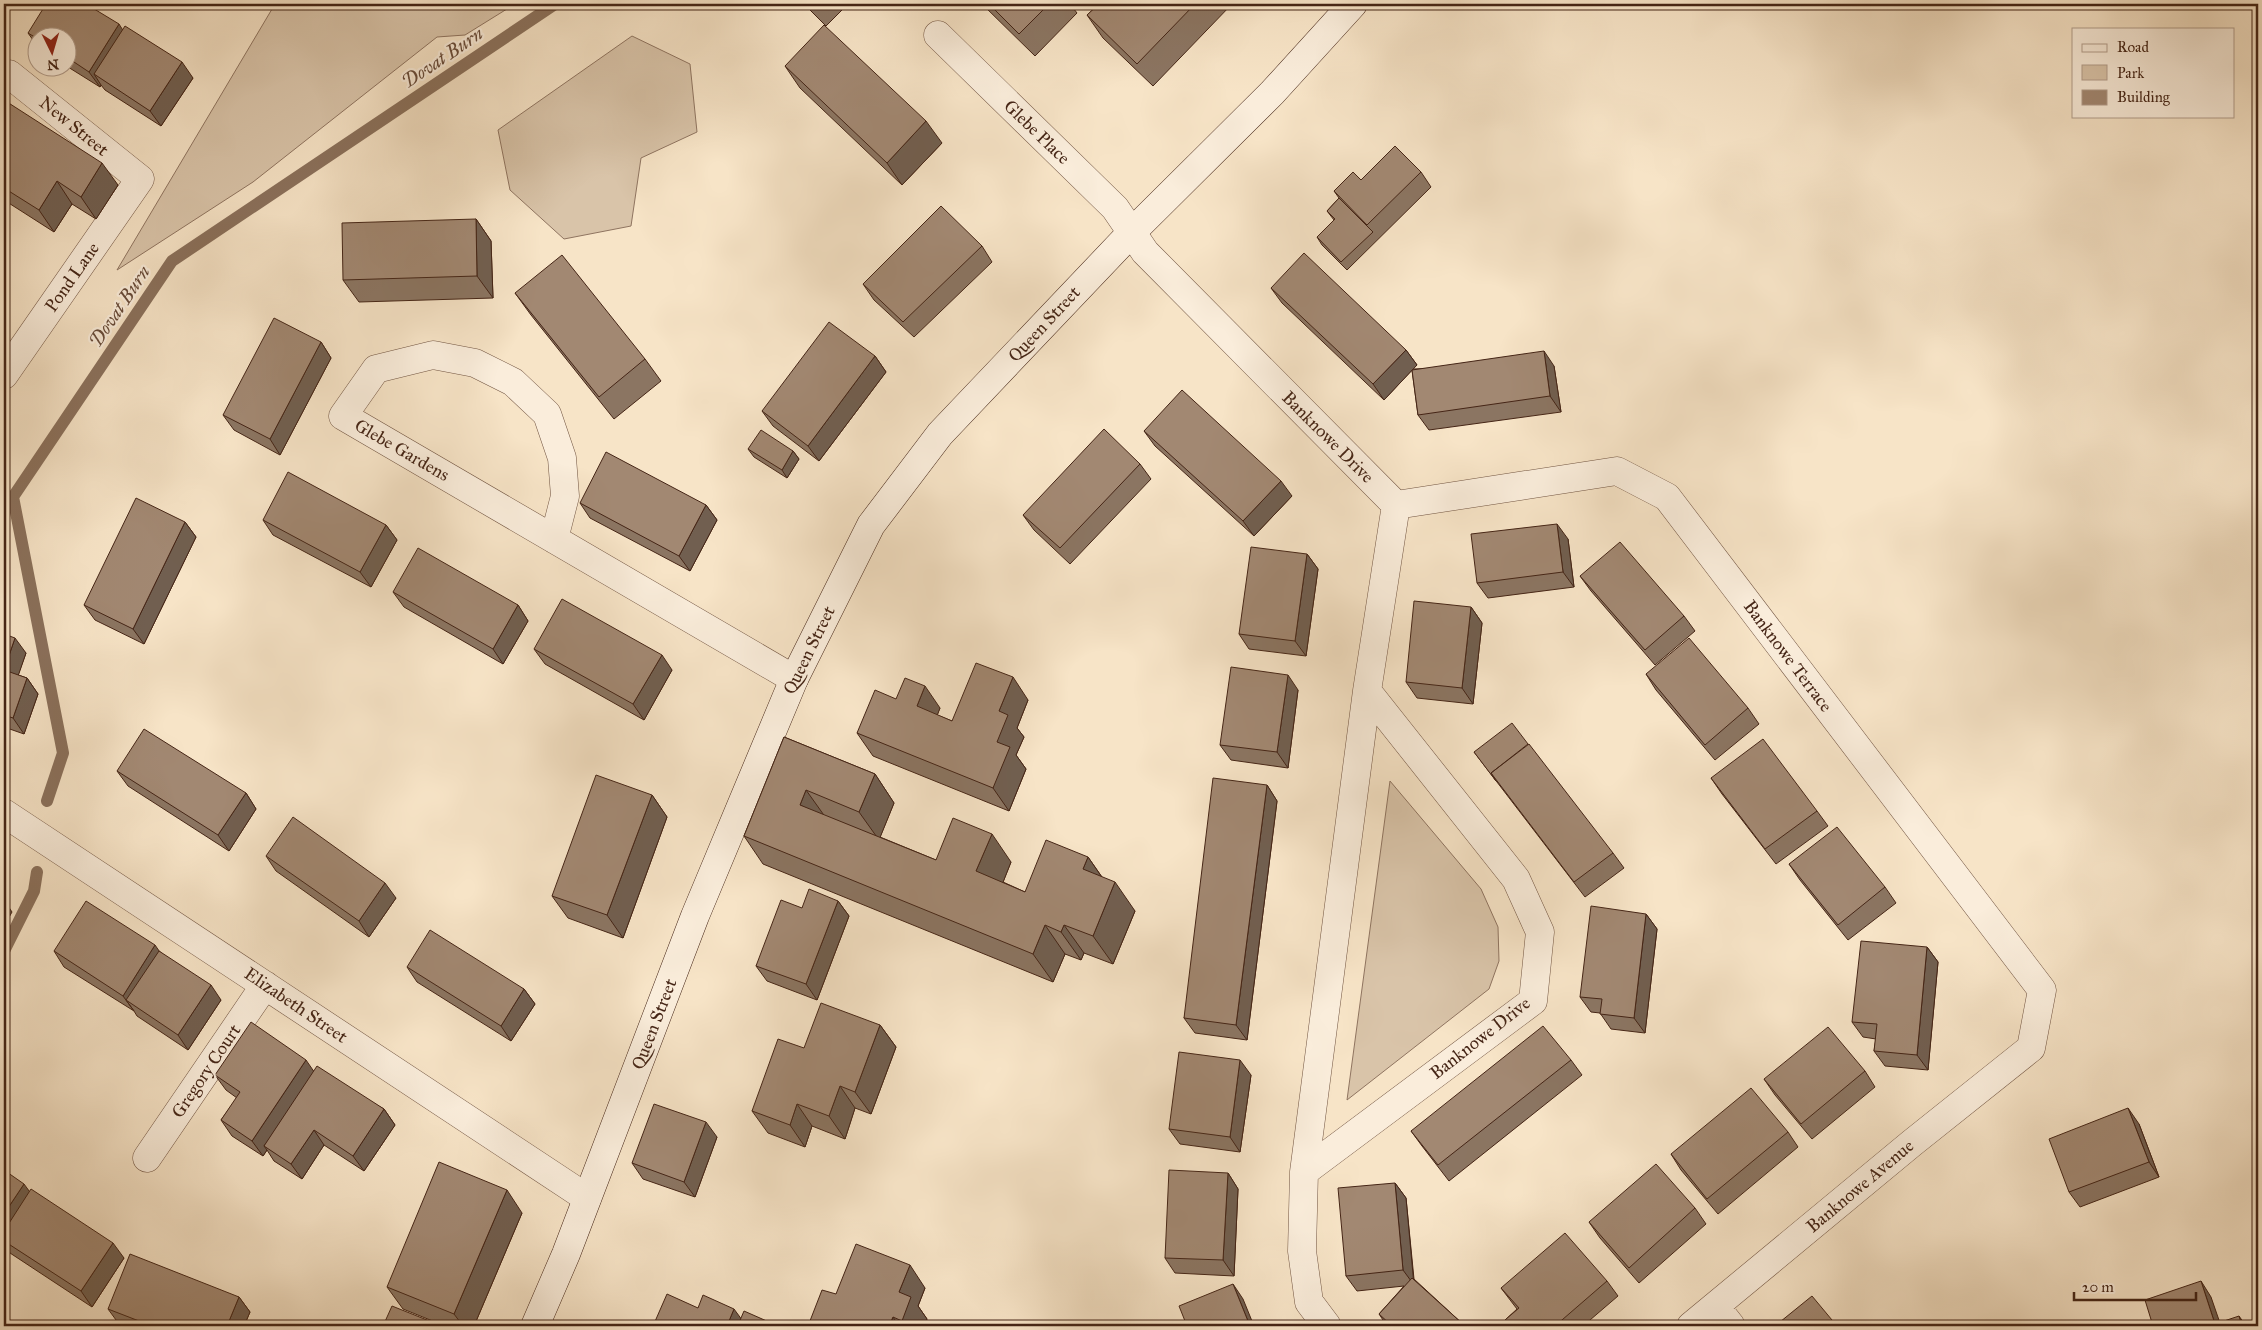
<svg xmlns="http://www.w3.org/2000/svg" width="2262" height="1330" font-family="'IM FELL Great Primer',serif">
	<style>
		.green { fill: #d9c4a9; stroke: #8f7460 }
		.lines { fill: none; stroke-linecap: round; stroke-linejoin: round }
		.stream { stroke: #8b715c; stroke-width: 12 }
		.street-casing { stroke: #725542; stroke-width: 29 }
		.secondary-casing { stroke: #452516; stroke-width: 29 }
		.street { stroke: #faeddb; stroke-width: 28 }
		.secondary { stroke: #faeddb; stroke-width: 28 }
		.wall { fill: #8b7562; stroke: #452516 }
		.shaded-wall { fill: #715f50; stroke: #452516 }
		.building { fill: #a28872; stroke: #452516 }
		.labels { text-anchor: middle; stroke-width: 4.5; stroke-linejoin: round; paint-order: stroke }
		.street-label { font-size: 18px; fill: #452516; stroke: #faeddb }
		.water-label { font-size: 19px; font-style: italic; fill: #684b39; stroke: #faeddb }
	</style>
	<rect width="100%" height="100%" fill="#f7e4c7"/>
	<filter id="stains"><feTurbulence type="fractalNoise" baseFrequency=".004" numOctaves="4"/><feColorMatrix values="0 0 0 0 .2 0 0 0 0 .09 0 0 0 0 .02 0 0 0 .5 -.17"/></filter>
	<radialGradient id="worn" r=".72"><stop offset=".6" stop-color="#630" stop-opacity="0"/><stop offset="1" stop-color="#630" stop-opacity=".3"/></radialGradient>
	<path class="green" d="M 275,4 L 515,4 L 465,35 L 437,37 L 253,182 L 117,270 Z
		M 632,36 L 690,64 L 697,132 L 641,158 L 631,226 L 564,239 L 510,190 L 498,130 Z
		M 1390,781 L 1481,889 L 1498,927 L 1499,961 L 1489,989 L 1347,1100 Z"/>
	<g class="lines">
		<path class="stream" d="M 47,801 L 63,753 L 13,497 L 172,261 L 555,4
			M 4,951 L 34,891 L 37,872"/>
		<g class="street-casing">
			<path id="street" d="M 938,35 L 1115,208 L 1145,252 L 1396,505 L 1367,691 L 1304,1172 L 1302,1251 L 1309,1302 L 1327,1326
				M 4,375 L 140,179 L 9,74
				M 1396,505 L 1617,471 L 1667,497 L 2042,990 L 2031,1048 L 1912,1143 L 1691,1326
				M 554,539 L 565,496 L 562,458 L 547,414 L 513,382 L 475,363 L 433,355 L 376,369 L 343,416 L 794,679
				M 4,813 L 587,1198
				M 147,1158 L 265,985
				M 1304,1172 L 1533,1001 L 1540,932 L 1516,879 L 1367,691
				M 1716,1307 L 1731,1326"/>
		</g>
		<g class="secondary-casing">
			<path id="secondary" d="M 535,1326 L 566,1254 L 695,916 L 794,679 L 871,525 L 940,434 L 1132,232 L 1272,93 L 1353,4"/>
		</g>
		<use href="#street" class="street"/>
		<use href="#secondary" class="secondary"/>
	</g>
	<path class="wall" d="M 804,4 L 848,4 L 826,26 Z
		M 982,4 L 1070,4 L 1077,13 L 1035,56 Z
		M 1099,4 L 1232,4 L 1153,86 L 1103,38 L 1087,15 Z
		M 123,30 L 193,78 L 161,126 L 105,90 L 101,85 L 100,87 L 68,67 L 68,38 L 38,38 L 38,47 L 28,33 Z
		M 785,66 L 942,143 L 902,185 L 800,88 Z
		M 4,100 L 118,185 L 96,219 L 72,204 L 54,232 L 4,200 Z
		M 1421,172 L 1431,187 L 1347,270 L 1322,245 L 1317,237 L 1334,220 L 1327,211 L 1339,198 L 1334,191 L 1361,180 Z
		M 476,219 L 491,241 L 493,298 L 359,302 L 343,280 Z
		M 982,246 L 992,262 L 914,337 L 874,300 L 863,284 Z
		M 1271,288 L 1406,350 L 1417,365 L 1412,369 L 1554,366 L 1561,412 L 1429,430 L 1418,415 L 1412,370 L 1384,400 L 1282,303 Z
		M 515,293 L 645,359 L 661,381 L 614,419 L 531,315 Z
		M 321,342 L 331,358 L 280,455 L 234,430 L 223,415 Z
		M 875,356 L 886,372 L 819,461 L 773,426 L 762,411 Z
		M 1144,431 L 1292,496 L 1254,536 L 1155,446 Z
		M 748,449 L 793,451 L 799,459 L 787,478 L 754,457 Z
		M 1140,464 L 1151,479 L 1070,564 L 1034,530 L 1023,515 Z
		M 580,503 L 706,505 L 717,520 L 690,571 L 590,518 Z
		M 263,520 L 386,525 L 397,540 L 371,587 L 273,535 Z
		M 185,522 L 196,537 L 144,644 L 95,620 L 84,605 Z
		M 1568,539 L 1574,587 L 1488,598 L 1477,583 Z
		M 1307,554 L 1318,569 L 1306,656 L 1249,649 L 1239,634 Z
		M 1580,576 L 1684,616 L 1695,631 L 1655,665 L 1591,591 Z
		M 393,592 L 518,605 L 528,621 L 503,664 L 404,607 Z
		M 1471,607 L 1482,623 L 1473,704 L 1417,698 L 1406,682 Z
		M 4,634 L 26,653 L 18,675 L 27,678 L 38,694 L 24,734 L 4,727 Z
		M 534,649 L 672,670 L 644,720 L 545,664 Z
		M 1646,674 L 1748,708 L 1759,724 L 1715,760 L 1656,690 Z
		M 1298,690 L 1288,768 L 1231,760 L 1220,745 Z
		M 896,699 L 940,708 L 937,715 L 952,721 L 1028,700 L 1017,728 L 1024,737 L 1016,755 L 1026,769 L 1009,811 L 873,756 L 857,733 Z
		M 784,737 L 875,774 L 894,803 L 880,837 L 936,860 L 1011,862 L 1003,882 L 1025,892 L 1088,857 L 1102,877 L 1135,911 L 1113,964 L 1084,953 L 1081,960 L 1065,954 L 1053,982 L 763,864 L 744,836 Z
		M 1474,752 L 1613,853 L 1624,868 L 1585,897 Z
		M 117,771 L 246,793 L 256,809 L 229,851 L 128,786 Z
		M 1711,778 L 1817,811 L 1828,826 L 1776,864 L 1722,794 Z
		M 1267,785 L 1277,801 L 1247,1040 L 1195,1033 L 1184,1018 Z
		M 652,795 L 667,817 L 623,938 L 568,918 L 552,896 Z
		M 266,856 L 396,898 L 369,937 L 276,871 Z
		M 1789,864 L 1885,887 L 1896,903 L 1848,940 L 1800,880 Z
		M 838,901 L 849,916 L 817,1000 L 767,981 L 756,966 L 802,908 Z
		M 1646,914 L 1657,929 L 1645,1033 L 1611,1029 L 1600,1013 L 1591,1012 L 1580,997 Z
		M 1927,947 L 1938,962 L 1928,1070 L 1885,1066 L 1874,1051 L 1876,1039 L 1863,1037 L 1852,1022 Z
		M 54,951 L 159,951 L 221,1000 L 188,1050 L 137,1016 L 134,1011 L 64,967 Z
		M 407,967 L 524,989 L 535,1004 L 511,1041 L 417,982 Z
		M 880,1025 L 896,1047 L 871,1114 L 855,1108 L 845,1139 L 812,1126 L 805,1147 L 768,1133 L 752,1111 L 804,1048 Z
		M 1571,1060 L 1582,1075 L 1449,1181 L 1422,1146 L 1411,1131 Z
		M 314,1071 L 384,1109 L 395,1125 L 364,1171 L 324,1145 L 302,1179 L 274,1161 L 267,1150 L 263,1156 L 232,1136 L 221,1120 L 237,1098 L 226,1090 L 215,1075 Z
		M 1865,1071 L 1875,1087 L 1812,1139 L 1775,1095 L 1764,1079 Z
		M 1251,1075 L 1240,1152 L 1180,1144 L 1169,1129 Z
		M 2139,1124 L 2159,1177 L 2080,1207 L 2069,1192 Z
		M 1788,1132 L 1798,1147 L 1718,1214 L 1681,1170 L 1671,1154 Z
		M 717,1137 L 695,1197 L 643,1179 L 632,1163 Z
		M 4,1170 L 30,1192 L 124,1258 L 92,1307 L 10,1253 L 4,1245 Z
		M 1228,1173 L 1238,1189 L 1234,1276 L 1175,1273 L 1165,1258 Z
		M 1395,1183 L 1406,1198 L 1414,1279 L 1465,1326 L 1387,1326 L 1379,1314 L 1404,1286 L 1357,1291 L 1346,1276 Z
		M 1695,1208 L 1706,1224 L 1639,1283 L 1600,1238 L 1589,1222 Z
		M 522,1213 L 474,1326 L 445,1326 L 403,1309 L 387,1287 Z
		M 1607,1281 L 1618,1296 L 1583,1326 L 1509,1326 L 1505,1320 L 1517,1309 L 1501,1288 Z
		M 925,1288 L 918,1306 L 927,1319 L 924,1326 L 808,1326 L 836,1294 Z
		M 239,1297 L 250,1312 L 244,1326 L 124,1326 L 119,1324 L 108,1309 Z"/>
	<path class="shaded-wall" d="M 119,24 L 129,40 L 94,74 L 101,85 L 100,87 L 89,72 Z
		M 182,62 L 193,78 L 161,126 L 150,111 Z
		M 926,121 L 942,143 L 902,185 L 887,163 Z
		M 102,163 L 118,185 L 96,219 L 81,197 Z
		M 57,181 L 72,204 L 54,232 L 39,210 Z
		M 476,219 L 491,241 L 493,298 L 477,276 Z
		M 321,342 L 331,358 L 280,455 L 270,439 Z
		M 1406,350 L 1417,365 L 1384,400 L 1373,384 Z
		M 1544,351 L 1554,366 L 1561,412 L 1550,396 Z
		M 875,356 L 886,372 L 819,461 L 808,446 Z
		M 793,451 L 799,459 L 787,478 L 782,470 Z
		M 1281,481 L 1292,496 L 1254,536 L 1243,521 Z
		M 706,505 L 717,520 L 690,571 L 679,556 Z
		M 185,522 L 196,537 L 144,644 L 133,629 Z
		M 1557,524 L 1568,539 L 1574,587 L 1563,572 Z
		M 386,525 L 397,540 L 371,587 L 360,572 Z
		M 1307,554 L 1318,569 L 1306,656 L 1295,641 Z
		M 518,605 L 528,621 L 503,664 L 493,649 Z
		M 1471,607 L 1482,623 L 1473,704 L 1462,688 Z
		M 15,638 L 26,653 L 15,685 L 4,670 Z
		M 662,655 L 672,670 L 644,720 L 633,704 Z
		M 1288,675 L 1298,690 L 1288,768 L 1277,752 Z
		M 1013,677 L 1028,700 L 1017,728 L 1024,737 L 1016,755 L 1026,769 L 1009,811 L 993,788 L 999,711 Z
		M 27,678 L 38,694 L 24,734 L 13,718 Z
		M 925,686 L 940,708 L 932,729 L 917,706 Z
		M 875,774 L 894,803 L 879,840 L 859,812 Z
		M 1267,785 L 1277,801 L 1247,1040 L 1236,1025 Z
		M 806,790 L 826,818 L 800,805 Z
		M 246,793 L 256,809 L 229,851 L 218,835 Z
		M 652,795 L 667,817 L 623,938 L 607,915 Z
		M 992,834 L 1011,862 L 996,900 L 976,871 Z
		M 1088,857 L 1108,886 L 1083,869 Z
		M 1115,882 L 1135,911 L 1113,964 L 1093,936 Z
		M 385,883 L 396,898 L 369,937 L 359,921 Z
		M 4,900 L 12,912 L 4,926 Z
		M 838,901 L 849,916 L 817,1000 L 806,984 Z
		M 1646,914 L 1657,929 L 1645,1033 L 1634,1018 Z
		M 1045,925 L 1065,954 L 1053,982 L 1033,954 Z
		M 1064,925 L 1084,953 L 1081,960 L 1061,932 Z
		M 155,945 L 166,961 L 126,1000 L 134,1011 L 123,996 Z
		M 1927,947 L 1938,962 L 1928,1070 L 1917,1055 Z
		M 211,985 L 221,1000 L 188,1050 L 178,1035 Z
		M 524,989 L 535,1004 L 511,1041 L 501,1026 Z
		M 880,1025 L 896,1047 L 871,1114 L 855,1092 Z
		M 306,1060 L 317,1076 L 264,1146 L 267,1150 L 263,1156 L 252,1141 Z
		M 1240,1060 L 1251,1075 L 1240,1152 L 1230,1137 Z
		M 840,1086 L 855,1108 L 845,1139 L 829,1116 Z
		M 797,1104 L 812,1126 L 805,1147 L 790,1125 Z
		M 2128,1108 L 2139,1124 L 2159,1177 L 2149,1162 Z
		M 384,1109 L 395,1125 L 364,1171 L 353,1156 Z
		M 706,1122 L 717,1137 L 695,1197 L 684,1182 Z
		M 314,1130 L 324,1145 L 302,1179 L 291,1164 Z
		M 1228,1173 L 1238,1189 L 1234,1276 L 1223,1260 Z
		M 1395,1183 L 1406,1198 L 1414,1285 L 1403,1270 Z
		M 24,1184 L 35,1199 L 4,1241 L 4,1214 Z
		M 507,1190 L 522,1213 L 474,1326 L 463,1326 L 454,1314 Z
		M 113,1243 L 124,1258 L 92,1307 L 81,1291 Z
		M 910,1265 L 925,1288 L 918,1306 L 927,1319 L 924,1326 L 905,1326 L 902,1321 L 899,1292 Z
		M 2201,1281 L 2211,1297 L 2221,1326 L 2215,1324 Z
		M 1233,1284 L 1243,1299 L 1254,1326 L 1250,1326 Z
		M 239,1297 L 250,1312 L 244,1326 L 227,1326 Z
		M 734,1309 L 745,1324 L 733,1326 L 729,1321 Z
		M 2239,1316 L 2246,1326 L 2242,1326 Z
		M 893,1317 L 899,1326 L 889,1326 Z"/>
	<path class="building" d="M 46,4 L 86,4 L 119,24 L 89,72 L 68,58 L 68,38 L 38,38 L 38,39 L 28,33 Z
		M 989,4 L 1049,4 L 1019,34 Z
		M 1099,4 L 1195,4 L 1137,64 L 1087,15 Z
		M 824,25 L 926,121 L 887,163 L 785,66 Z
		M 125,26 L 182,62 L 150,111 L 94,74 Z
		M 4,100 L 102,163 L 81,197 L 57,181 L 39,210 L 4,188 Z
		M 1395,146 L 1421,172 L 1367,225 L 1334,191 L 1353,172 L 1361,180 Z
		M 1339,198 L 1373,232 L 1341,262 L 1317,237 L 1335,219 L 1327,211 Z
		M 941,206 L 982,246 L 903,322 L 863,284 Z
		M 476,219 L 477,276 L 343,280 L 342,223 Z
		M 1304,253 L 1406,350 L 1373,384 L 1271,288 Z
		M 562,255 L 645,359 L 599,397 L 515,293 Z
		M 274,318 L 321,342 L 270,439 L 223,415 Z
		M 829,322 L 875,356 L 808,446 L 762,411 Z
		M 1544,351 L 1550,396 L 1418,415 L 1412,370 Z
		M 1182,390 L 1281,481 L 1243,521 L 1144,431 Z
		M 1104,429 L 1140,464 L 1060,548 L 1023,515 Z
		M 761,430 L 793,451 L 782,470 L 748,449 Z
		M 606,452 L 706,505 L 679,556 L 580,503 Z
		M 288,472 L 386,525 L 360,572 L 263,520 Z
		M 136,498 L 185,522 L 133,629 L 84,605 Z
		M 1557,524 L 1563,572 L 1477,583 L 1471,534 Z
		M 1620,542 L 1684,616 L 1645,650 L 1580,576 Z
		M 1251,547 L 1307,554 L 1295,641 L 1239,634 Z
		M 418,548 L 518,605 L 493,649 L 393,592 Z
		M 562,599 L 662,655 L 633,704 L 534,649 Z
		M 1414,601 L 1471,607 L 1462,688 L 1406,682 Z
		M 4,634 L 15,638 L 4,670 L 27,678 L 13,718 L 4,715 Z
		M 1689,638 L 1748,708 L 1705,745 L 1646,674 Z
		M 976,663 L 1013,677 L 999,711 L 1008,715 L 997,742 L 1010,747 L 993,788 L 857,733 L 875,690 L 896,699 L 905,678 L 925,686 L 917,706 L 952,721 Z
		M 1231,667 L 1288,675 L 1277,752 L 1220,745 Z
		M 1512,723 L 1528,744 L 1491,773 L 1496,781 L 1474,752 Z
		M 144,729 L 246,793 L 218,835 L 117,771 Z
		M 784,737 L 875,774 L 859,812 L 806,790 L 800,805 L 936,860 L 953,818 L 992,834 L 976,871 L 1025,892 L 1046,840 L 1088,857 L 1083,869 L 1115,882 L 1093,936 L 1064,925 L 1061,932 L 1045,925 L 1033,954 L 744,836 Z
		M 1763,739 L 1817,811 L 1765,849 L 1711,778 Z
		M 1529,744 L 1613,853 L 1574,882 L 1491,773 Z
		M 596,775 L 652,795 L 607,915 L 552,896 Z
		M 1213,778 L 1267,785 L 1236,1025 L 1184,1018 Z
		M 293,817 L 385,883 L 359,921 L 266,856 Z
		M 1837,827 L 1885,887 L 1838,925 L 1789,864 Z
		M 809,889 L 838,901 L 806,984 L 756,966 L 781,900 L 802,908 Z
		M 86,901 L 155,945 L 123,996 L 54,951 Z
		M 1591,906 L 1646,914 L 1634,1018 L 1600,1014 L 1602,999 L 1580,997 Z
		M 430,930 L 524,989 L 501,1026 L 407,967 Z
		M 1861,941 L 1927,947 L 1917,1055 L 1874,1051 L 1877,1024 L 1852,1022 Z
		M 159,951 L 211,985 L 178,1035 L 126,1000 Z
		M 821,1003 L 880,1025 L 855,1092 L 840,1086 L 829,1116 L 797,1104 L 790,1125 L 752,1111 L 778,1039 L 804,1048 Z
		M 251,1022 L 306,1060 L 252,1141 L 221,1120 L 240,1092 L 215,1075 Z
		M 1543,1026 L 1571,1060 L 1438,1165 L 1411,1131 Z
		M 1828,1027 L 1865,1071 L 1801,1124 L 1764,1079 Z
		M 1179,1052 L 1240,1060 L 1230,1137 L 1169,1129 Z
		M 317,1066 L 384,1109 L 353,1156 L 314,1130 L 291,1164 L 264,1146 Z
		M 1751,1088 L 1788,1132 L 1707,1199 L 1671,1154 Z
		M 654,1104 L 706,1122 L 684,1182 L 632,1163 Z
		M 2128,1108 L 2149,1162 L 2069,1192 L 2049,1139 Z
		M 439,1162 L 507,1190 L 454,1314 L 387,1287 Z
		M 1656,1164 L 1695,1208 L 1629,1268 L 1589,1222 Z
		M 4,1170 L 24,1184 L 4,1214 Z
		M 1169,1170 L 1228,1173 L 1223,1260 L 1165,1258 Z
		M 1395,1183 L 1403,1270 L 1346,1276 L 1338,1188 Z
		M 31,1189 L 113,1243 L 81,1291 L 4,1241 L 4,1231 Z
		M 1565,1233 L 1607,1281 L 1555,1326 L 1510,1326 L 1505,1320 L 1519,1308 L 1501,1288 Z
		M 856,1244 L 910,1265 L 899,1292 L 911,1297 L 902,1321 L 893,1317 L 889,1326 L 808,1326 L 822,1290 L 836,1294 Z
		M 130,1254 L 239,1297 L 227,1326 L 152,1326 L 108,1309 Z
		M 1412,1278 L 1465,1326 L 1392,1326 L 1379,1314 Z
		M 2201,1281 L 2215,1324 L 2239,1316 L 2242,1326 L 2153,1326 L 2145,1300 Z
		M 1233,1284 L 1250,1326 L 1187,1326 L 1179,1306 Z
		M 667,1294 L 698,1308 L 703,1295 L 734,1309 L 729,1321 L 738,1325 L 744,1311 L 778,1326 L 653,1326 Z
		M 1812,1296 L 1837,1326 L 1775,1326 Z
		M 392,1306 L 442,1326 L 383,1326 Z"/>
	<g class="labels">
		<g class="street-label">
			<text transform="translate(74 126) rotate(39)" y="6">New Street</text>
			<text transform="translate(1037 132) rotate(44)" y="6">Glebe Place</text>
			<text transform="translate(72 277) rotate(-55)" y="6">Pond Lane</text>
			<text transform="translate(1044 324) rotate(-47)" y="6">Queen Street</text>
			<text transform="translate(1328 437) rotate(45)" y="6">Banknowe Drive</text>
			<text transform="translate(402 450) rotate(30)" y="6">Glebe Gardens</text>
			<text transform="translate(809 650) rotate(-64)" y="6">Queen Street</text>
			<text transform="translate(1788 656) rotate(53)" y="6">Banknowe Terrace</text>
			<text transform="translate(296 1005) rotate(34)" y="6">Elizabeth Street</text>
			<text transform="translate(654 1024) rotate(-69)" y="6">Queen Street</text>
			<text transform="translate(1480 1038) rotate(-38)" y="6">Banknowe Drive</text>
			<text transform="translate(206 1071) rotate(-56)" y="6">Gregory Court</text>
			<text transform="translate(1860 1186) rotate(-40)" y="6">Banknowe Avenue</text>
		</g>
		<g class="water-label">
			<text transform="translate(442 57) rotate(-34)" y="7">Dovat Burn</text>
			<text transform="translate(119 306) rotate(-56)" y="7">Dovat Burn</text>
		</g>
	</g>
	<rect width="2262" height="1330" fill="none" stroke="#f7e4c7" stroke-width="20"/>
	<rect x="5" y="5" width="2252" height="1320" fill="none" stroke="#452516" stroke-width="2.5"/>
	<rect x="10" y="10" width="2242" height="1310" fill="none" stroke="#452516"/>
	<rect x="2072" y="28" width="162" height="90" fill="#faeddb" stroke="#b29d8c"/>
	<rect x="2082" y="44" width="25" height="8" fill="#faeddb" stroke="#b29d8c"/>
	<text x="2117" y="52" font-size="15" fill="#452516">Road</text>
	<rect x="2082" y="65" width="25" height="15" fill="#d9c4a9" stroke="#b29d8c"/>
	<text x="2117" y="78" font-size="15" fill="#452516">Park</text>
	<rect x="2082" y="90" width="25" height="15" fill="#a28872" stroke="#b29d8c"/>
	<text x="2117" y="102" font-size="15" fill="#452516">Building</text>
	<g transform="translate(52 52) rotate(175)"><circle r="24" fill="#faeddb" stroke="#b29d8c"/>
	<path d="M0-4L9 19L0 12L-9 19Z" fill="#8f2418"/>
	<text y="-8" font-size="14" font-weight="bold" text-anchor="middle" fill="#452516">N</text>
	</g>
	<path d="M2074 1292v8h122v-8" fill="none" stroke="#452516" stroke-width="2.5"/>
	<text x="2082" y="1292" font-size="15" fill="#452516" stroke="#faeddb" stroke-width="4" paint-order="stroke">20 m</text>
	<rect width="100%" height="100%" filter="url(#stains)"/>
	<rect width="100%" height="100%" fill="url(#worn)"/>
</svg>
